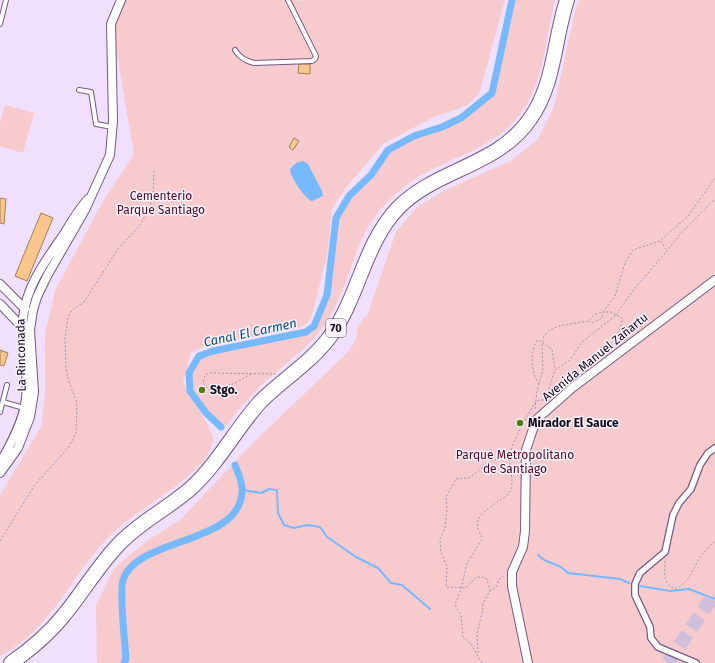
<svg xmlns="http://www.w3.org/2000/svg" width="715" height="663" font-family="'Fira Sans',sans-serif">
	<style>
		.green { fill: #f7cace }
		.water { fill: #77b9ff }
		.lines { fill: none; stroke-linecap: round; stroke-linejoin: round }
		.stream { stroke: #77b9ff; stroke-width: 2 }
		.canal { stroke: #77b9ff; stroke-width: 7 }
		.building { fill: #f7c78e; stroke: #a37f55 }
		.motorway-tunnel { stroke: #cfbfdb; stroke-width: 14; stroke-dasharray: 14 7; stroke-linecap: butt }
		.service-casing { stroke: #745a85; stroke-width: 6 }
		.pedestrian-casing { stroke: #745a85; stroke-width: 8 }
		.minor-casing { stroke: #745a85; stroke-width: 10 }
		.motorway-casing { stroke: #745a85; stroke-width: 16 }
		.path { stroke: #a495ae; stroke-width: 1; stroke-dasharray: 2 2; stroke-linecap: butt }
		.service { stroke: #fff; stroke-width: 4 }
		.pedestrian { stroke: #fff; stroke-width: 5.5 }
		.minor { stroke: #fff; stroke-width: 8 }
		.motorway { stroke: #fff; stroke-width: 14 }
		.poi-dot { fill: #4f7e08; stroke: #f7f1fb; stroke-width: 1.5 }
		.labels { text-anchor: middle; stroke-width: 3; stroke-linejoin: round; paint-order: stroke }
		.shield { fill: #f7f1fb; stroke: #574f5d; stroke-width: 1 }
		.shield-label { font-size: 11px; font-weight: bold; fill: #130919 }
		.park-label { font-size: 12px; fill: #580a20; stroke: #f7f1fb }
		.street-label { font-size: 12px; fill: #130919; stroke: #f7f1fb }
		.poi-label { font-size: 12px; font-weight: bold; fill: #130919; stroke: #f7f1fb; text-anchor: start }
		.water-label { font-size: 13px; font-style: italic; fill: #0f4c83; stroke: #f7f1fb }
	</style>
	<rect width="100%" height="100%" fill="#f0dffd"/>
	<path class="green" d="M 124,0 L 298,0 L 299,1 L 305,0 L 505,0 L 479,94 L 466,106 L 434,117 L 383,144 L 344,190 L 332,209 L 327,256 L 312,315 L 308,323 L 297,329 L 207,345 L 191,353 L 183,382 C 188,392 213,430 213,438 C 213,441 212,444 211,447 C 205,473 139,509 118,528 C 75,566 54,629 0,656 L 0,495 L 41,427 L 45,394 L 45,333 L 56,288 L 105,198 L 134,154 L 114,37 L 115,22 Z
		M 515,0 L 555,0 C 547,32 545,70 529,100 C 505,146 461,152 420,176 C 406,184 394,195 383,207 C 353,239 350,287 326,323 C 312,344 292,358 274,374 C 256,389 241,406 227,425 L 223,425 L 208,411 L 192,390 L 191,374 L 201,358 L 213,353 L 307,334 L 316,327 L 329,295 L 338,218 L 351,198 L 373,177 L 389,152 L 415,138 L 443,129 L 463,119 L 494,95 Z
		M 580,0 L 715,0 L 715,663 L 97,663 L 96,606 L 114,568 L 147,541 L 181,519 L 252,444 L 348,352 L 358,335 L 356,331 L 364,317 L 367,316 L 396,232 L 417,207 L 444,191 L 512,160 L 538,139 L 554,107 L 576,7 Z
		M 5,105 L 34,113 L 23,153 L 0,146 L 0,122 Z"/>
	<path class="water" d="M 303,161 L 308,164 L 322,191 L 323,196 L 312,201 C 305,199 290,177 290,169 L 296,163 Z"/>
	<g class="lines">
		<path class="stream" d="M 243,490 L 261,493 L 269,489 L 277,490 L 278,513 L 284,525 L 294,528 L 307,525 L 320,527 L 327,537 L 356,557 L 378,568 L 391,583 L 402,585 L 430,609
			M 538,555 C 550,567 556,560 568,573 L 620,579 L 629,583
			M 640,586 L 670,591 L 689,589 L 715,599"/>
		<path class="canal" d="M 221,427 L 206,413 L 190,391 L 189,373 L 199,356 L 213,351 L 306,332 L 314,326 L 327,295 L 336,218 L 349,196 L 371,175 L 388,150 L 414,136 L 442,127 L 461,118 L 492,93 L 512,0
			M 124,663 L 126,659 C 125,642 119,593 123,580 C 136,537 241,545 242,491 C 243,483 238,473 235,465"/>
	</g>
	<path class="building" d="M 299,64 L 310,64 L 310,74 L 298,73 Z
		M 294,138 L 299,141 L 293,150 L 289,147 Z
		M 0,198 L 6,199 L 4,224 L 0,223 Z
		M 41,213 L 53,218 L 27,281 L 15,276 Z
		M 0,350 L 8,353 L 4,366 L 0,365 Z"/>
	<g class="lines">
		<path class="motorway-tunnel" d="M 668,663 L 715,593"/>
		<g class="service-casing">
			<path id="service" d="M 0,24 L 6,0
				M 235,50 C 239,57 246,61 254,63 L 312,61 L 315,59 L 316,56 L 288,0
				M 79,90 L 91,92 L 96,124 L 112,127
				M 3,402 L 24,408
				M 0,412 L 7,385"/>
		</g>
		<g class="pedestrian-casing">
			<path id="pedestrian" d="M 696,663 L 658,647 L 651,638 L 650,627 L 635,595 L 635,584 L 640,573 L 665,552 L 673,515 L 679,503 L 691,489 L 700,465 L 708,453 L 715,448"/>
		</g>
		<g class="minor-casing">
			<path id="minor" d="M 0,284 L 25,309
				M 0,304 L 24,329
				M 0,463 C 11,444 24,420 26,398 C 29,372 22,345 23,318 C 26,286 46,260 64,234 C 71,222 78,210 88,199
				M 0,473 L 18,448 L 30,417 L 34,392 L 30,330 L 33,310 L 37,297 L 47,276 L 85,210 L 110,155 L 113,121 L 111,24 L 121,0
				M 528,663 L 512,586 L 512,572 L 523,547 L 525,531 L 526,450 L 536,420 L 572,388 L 715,280"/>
		</g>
		<g class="motorway-casing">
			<path id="motorway" d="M 11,663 C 31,649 49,634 64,615 C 83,592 98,566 119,544 C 140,522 167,509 190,489 C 218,464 235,430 260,402 C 282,380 310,363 329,338 C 359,298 363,245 398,208 C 436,169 498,166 530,119 C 555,84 554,39 567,0"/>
		</g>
		<path class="path" d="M 661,241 L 667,251
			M 589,321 L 592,323 L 602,318 L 603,312 L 611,312 L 622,318 C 624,332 605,348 597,359
			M 251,374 L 233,384 L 209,390 L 203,383 L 205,375 L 210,373 L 276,374
			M 539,384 C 531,374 529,350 538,340 L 552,349 L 555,370
			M 551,396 L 548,392 L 555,370 L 570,360 L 582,342 L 616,315 L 635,288 L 667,251 L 681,233 L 715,199
			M 535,409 L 537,391 L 543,369 L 542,344 L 544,336 L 550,330 L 559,326 L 588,321 L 595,314 L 603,312 L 615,296 L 625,263 L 633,250 L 660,241 L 688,216 L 715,178
			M 0,541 L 34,486 L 68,448 L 76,434 L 77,403 L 68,379 L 66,368 L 65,339 L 68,318 L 72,310 L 84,302 L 118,249 L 140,225 L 150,207 L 153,193 L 154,170
			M 665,561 C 665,568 663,580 669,585 C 682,598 695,565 700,557 C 704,552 710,546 715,541
			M 490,591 L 487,579 L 482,577 L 476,577 L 466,588 L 446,587 L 447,567 L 441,552 L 440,540 L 445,528 L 447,509 L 446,497 L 456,479 L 469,478 L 491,461 L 518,452
			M 478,653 L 477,635 L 483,608 L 483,603 L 490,591 L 496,587 L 500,578 L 503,576
			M 482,663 L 471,644 L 463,637 L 461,615 L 455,605 L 461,589 L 467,563 L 482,539 C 481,534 479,532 478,528 C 473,512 502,502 509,493 C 517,480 506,466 510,453 C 516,435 526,418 536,401 L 543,400 L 548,392"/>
		<use href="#service" class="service"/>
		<use href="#pedestrian" class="pedestrian"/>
		<use href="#minor" class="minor"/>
		<use href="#motorway" class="motorway"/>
	</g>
	<g class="poi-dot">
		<circle cx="202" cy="390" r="4"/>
		<circle cx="520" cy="423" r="4"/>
	</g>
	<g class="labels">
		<rect class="shield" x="326" y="319" width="20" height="18" rx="3"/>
		<g class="shield-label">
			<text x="336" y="332">70</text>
		</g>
		<g class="park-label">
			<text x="161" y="200">Cementerio<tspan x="161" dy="14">Parque Santiago</tspan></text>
			<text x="515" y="459">Parque Metropolitano<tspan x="515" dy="14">de Santiago</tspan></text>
		</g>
		<g class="street-label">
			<text transform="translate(21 355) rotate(-91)" y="4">La Rinconada</text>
			<text transform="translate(595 357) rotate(-39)" y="4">Avenida Manuel Zañartu</text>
		</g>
		<g class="poi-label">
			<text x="210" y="394">Stgo.</text>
			<text x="528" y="427">Mirador El Sauce</text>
		</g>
		<g class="water-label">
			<text transform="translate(250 332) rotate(-12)" y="5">Canal El Carmen</text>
		</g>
	</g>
</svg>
